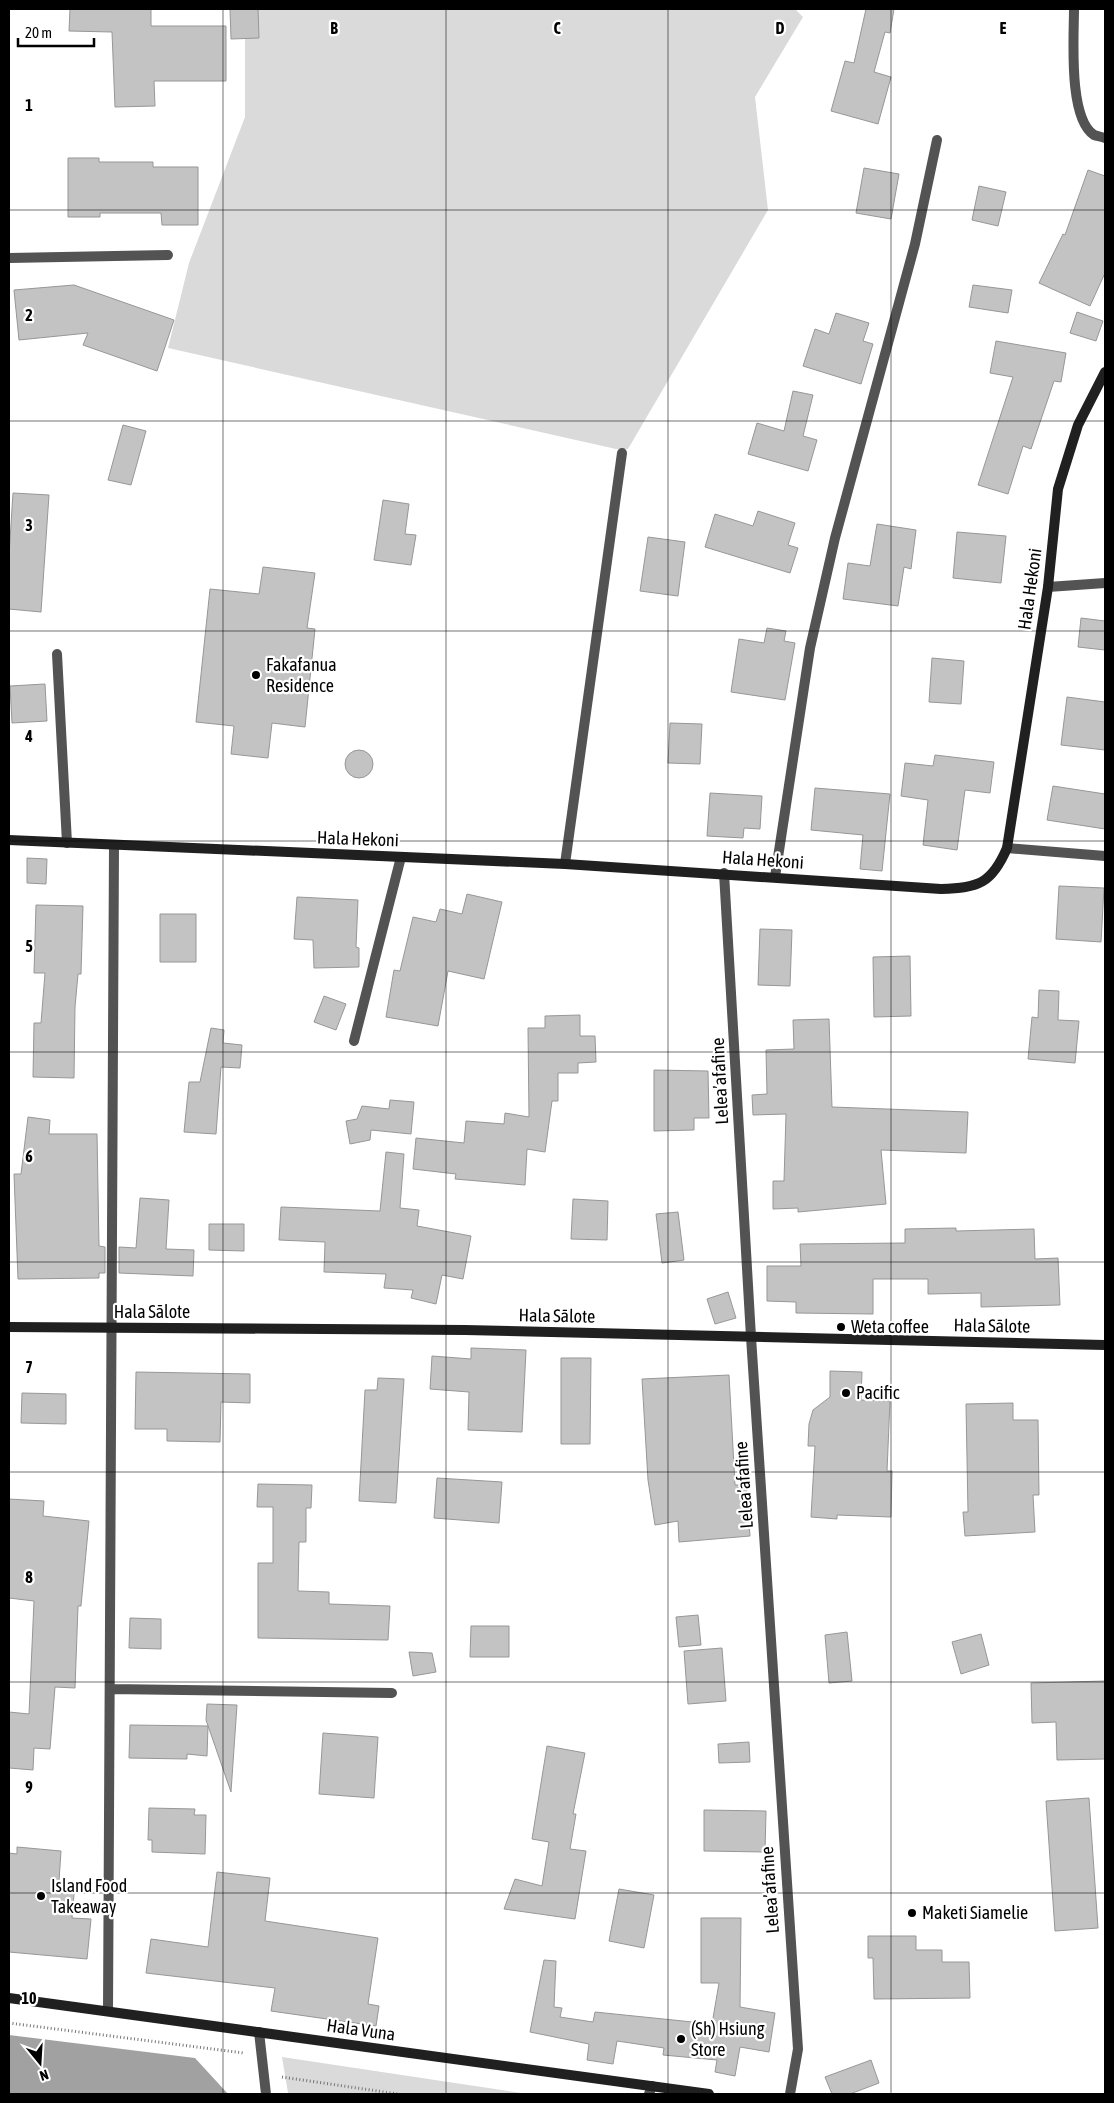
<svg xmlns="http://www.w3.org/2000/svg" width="1114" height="2103" font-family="'Asap Condensed',sans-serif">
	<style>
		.green { fill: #dadada }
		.water { fill: #a1a1a1 }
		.building { fill: #c3c3c3; stroke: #979797 }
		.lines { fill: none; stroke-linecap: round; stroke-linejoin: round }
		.path { stroke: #757575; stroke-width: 3; stroke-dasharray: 1 2.5; stroke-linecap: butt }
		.lane { stroke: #535353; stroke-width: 10 }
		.street { stroke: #535353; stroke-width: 10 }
		.secondary { stroke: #202020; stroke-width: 10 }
		.grid { fill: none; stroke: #000; stroke-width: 1; stroke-opacity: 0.55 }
		.poi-dot { fill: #000; stroke: #fff; stroke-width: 2 }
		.labels { text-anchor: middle; stroke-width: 4.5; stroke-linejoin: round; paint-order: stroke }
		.street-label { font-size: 18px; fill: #000; stroke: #fff }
		.poi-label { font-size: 18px; fill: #000; stroke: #fff; text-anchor: start }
		.grid-label { font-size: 16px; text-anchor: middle; font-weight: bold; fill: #000; stroke: #fff; stroke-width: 4.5; stroke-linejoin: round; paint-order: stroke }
	</style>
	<rect width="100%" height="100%" fill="#fff"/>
	<path class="green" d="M 245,9 L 795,9 L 803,17 L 755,97 L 768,210 L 628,449 L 616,449 L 168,348 L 189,263 L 245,117 Z
		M 282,2057 L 528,2094 L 301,2094 L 288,2093 Z"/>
	<path class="water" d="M 9,2035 L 195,2058 L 228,2094 L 9,2094 Z"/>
	<path class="building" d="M 70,9 L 151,9 L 151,26 L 226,26 L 226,81 L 154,81 L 155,106 L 115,107 L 112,32 L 69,31 Z
		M 230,9 L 258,9 L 259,38 L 231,39 Z
		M 866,9 L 894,9 L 890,33 L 885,32 L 874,72 L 891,77 L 878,124 L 831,111 L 845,61 L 854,63 Z
		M 68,158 L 99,158 L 99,162 L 153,162 L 153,167 L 198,167 L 198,225 L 162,225 L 161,213 L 100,213 L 100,217 L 68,217 Z
		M 864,168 L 899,174 L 891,219 L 856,213 Z
		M 1088,170 L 1105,176 L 1105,273 L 1090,306 L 1039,283 L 1063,234 L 1065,235 Z
		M 979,186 L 1006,192 L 998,226 L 972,220 Z
		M 74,285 L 174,320 L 157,371 L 83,345 L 88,333 L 19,340 L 14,290 Z
		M 973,285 L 1012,290 L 1008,313 L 969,307 Z
		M 1077,312 L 1103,321 L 1096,341 L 1070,333 Z
		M 836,313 L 869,323 L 863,341 L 873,344 L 861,384 L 803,366 L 815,329 L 829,334 Z
		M 996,341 L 1066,353 L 1061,382 L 1054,381 L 1031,449 L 1023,446 L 1008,494 L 978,485 L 1013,377 L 990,373 Z
		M 793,391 L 813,395 L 803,436 L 817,440 L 808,471 L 748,454 L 757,423 L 784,431 Z
		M 123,425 L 146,431 L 131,485 L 108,480 Z
		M 13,493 L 49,495 L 41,612 L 9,609 L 9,556 Z
		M 383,500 L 409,504 L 405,534 L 416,535 L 411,565 L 374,560 Z
		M 758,511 L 795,523 L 788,545 L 798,548 L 790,573 L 705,547 L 715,514 L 753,526 Z
		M 877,524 L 916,530 L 911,569 L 904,567 L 898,606 L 843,599 L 848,563 L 870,566 Z
		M 957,532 L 1006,536 L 1001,583 L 953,578 Z
		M 648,537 L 685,542 L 678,596 L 640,591 Z
		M 263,567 L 315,573 L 307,628 L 315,629 L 305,727 L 272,723 L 268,758 L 231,754 L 234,726 L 196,722 L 210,589 L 259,594 Z
		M 1081,618 L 1105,621 L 1105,650 L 1078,647 Z
		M 767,628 L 786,631 L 784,641 L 795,643 L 785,700 L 731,692 L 739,639 L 764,643 Z
		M 932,658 L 964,661 L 961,704 L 929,702 Z
		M 45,684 L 47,721 L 12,723 L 10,686 Z
		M 1067,697 L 1105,702 L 1105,750 L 1061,745 Z
		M 670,723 L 702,724 L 700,764 L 668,763 Z
		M345 764a14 14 0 1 1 28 0a14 14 0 1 1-28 0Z
		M 935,755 L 994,762 L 990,793 L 965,790 L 957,850 L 923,845 L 928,800 L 901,796 L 905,763 L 933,766 Z
		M 1053,786 L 1105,794 L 1105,829 L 1047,820 Z
		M 815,788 L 890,794 L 882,871 L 860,869 L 863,835 L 811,830 Z
		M 710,793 L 762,796 L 760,829 L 744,828 L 743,838 L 707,836 Z
		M 27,858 L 47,859 L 46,884 L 27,883 Z
		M 1059,886 L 1104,888 L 1101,942 L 1056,939 Z
		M 467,894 L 502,902 L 484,979 L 448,971 L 438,1026 L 386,1017 L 394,970 L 400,971 L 413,917 L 436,922 L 440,909 L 462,914 Z
		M 297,897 L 358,900 L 356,947 L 359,948 L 359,967 L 314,968 L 313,940 L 294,939 Z
		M 36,905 L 83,906 L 81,974 L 78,974 L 75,1007 L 74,1078 L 33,1077 L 34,1023 L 41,1023 L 45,973 L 34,973 Z
		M 160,914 L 196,914 L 196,962 L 160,962 Z
		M 760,929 L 792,930 L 790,986 L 758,985 Z
		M 910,956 L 911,1016 L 874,1017 L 873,957 Z
		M 1039,990 L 1059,991 L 1058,1020 L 1079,1021 L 1075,1063 L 1028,1059 L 1032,1017 L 1038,1018 Z
		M 324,996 L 346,1004 L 336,1030 L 314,1022 Z
		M 580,1015 L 580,1036 L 595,1036 L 596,1062 L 578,1063 L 578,1073 L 558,1073 L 558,1101 L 552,1101 L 545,1152 L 527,1149 L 525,1185 L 455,1179 L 456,1174 L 413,1169 L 416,1138 L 464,1143 L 466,1121 L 504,1124 L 505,1113 L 529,1117 L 528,1028 L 545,1028 L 545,1016 Z
		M 829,1019 L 832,1107 L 968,1112 L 966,1153 L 881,1150 L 886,1204 L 798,1212 L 798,1208 L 773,1209 L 773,1181 L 784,1181 L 786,1114 L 753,1115 L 752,1095 L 767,1094 L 766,1050 L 794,1049 L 793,1020 Z
		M 211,1028 L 224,1030 L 223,1043 L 242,1045 L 240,1068 L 221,1067 L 216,1134 L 184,1132 L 189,1082 L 200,1082 Z
		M 654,1070 L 708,1071 L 709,1118 L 694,1118 L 694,1130 L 654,1131 Z
		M 390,1100 L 414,1102 L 411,1134 L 371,1130 L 370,1140 L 350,1144 L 346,1121 L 357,1119 L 362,1106 L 389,1109 Z
		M 28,1117 L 50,1120 L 49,1134 L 97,1134 L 99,1246 L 105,1247 L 105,1273 L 99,1273 L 99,1278 L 18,1279 L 14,1174 L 21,1174 Z
		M 386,1152 L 404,1154 L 400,1208 L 419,1210 L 417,1226 L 471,1236 L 463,1279 L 442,1275 L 436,1304 L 411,1298 L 413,1290 L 384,1288 L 386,1274 L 324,1272 L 325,1242 L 279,1240 L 281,1207 L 380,1211 Z
		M 140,1198 L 169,1200 L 166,1249 L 194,1250 L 193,1276 L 119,1273 L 119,1247 L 136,1248 Z
		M 573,1199 L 608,1201 L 607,1240 L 571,1239 Z
		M 678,1212 L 684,1260 L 662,1263 L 656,1214 Z
		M 209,1224 L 244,1224 L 244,1251 L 209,1250 Z
		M 956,1228 L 956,1231 L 1034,1229 L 1035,1259 L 1058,1258 L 1060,1305 L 981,1307 L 981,1293 L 928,1294 L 928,1279 L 873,1279 L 873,1314 L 796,1313 L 796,1302 L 767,1301 L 767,1266 L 801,1266 L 800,1244 L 905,1243 L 905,1229 Z
		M 728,1292 L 736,1318 L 715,1324 L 707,1299 Z
		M 471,1348 L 526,1350 L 522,1432 L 468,1430 L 469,1392 L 430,1389 L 432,1356 L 471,1359 Z
		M 561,1358 L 591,1358 L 590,1444 L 561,1444 Z
		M 830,1371 L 862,1372 L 861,1400 L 890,1401 L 887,1471 L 892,1471 L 891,1517 L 837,1515 L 837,1519 L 811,1517 L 815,1446 L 808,1446 L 809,1424 L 813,1410 L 830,1397 Z
		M 136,1372 L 250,1374 L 250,1403 L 221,1402 L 220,1442 L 167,1441 L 167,1429 L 135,1429 Z
		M 729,1375 L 735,1485 L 746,1485 L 750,1536 L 679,1542 L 678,1521 L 655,1525 L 648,1480 L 642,1379 Z
		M 378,1378 L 404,1379 L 396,1503 L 359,1501 L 365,1390 L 377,1390 Z
		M 22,1393 L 66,1394 L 66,1424 L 21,1423 Z
		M 1013,1403 L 1013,1420 L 1038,1420 L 1039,1495 L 1033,1495 L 1035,1532 L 965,1536 L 963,1512 L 968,1512 L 966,1404 Z
		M 437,1478 L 502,1482 L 499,1523 L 434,1518 Z
		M 258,1484 L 312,1485 L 311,1508 L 306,1508 L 306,1542 L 299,1542 L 298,1591 L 329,1592 L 329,1604 L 390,1606 L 388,1640 L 258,1638 L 258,1563 L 273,1563 L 273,1507 L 257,1507 Z
		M 9,1499 L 44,1501 L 43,1516 L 89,1521 L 81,1606 L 78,1606 L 75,1688 L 55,1687 L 50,1749 L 34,1748 L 33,1770 L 9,1768 L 9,1712 L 29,1714 L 34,1601 L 9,1598 Z
		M 698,1615 L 701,1645 L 679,1647 L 676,1617 Z
		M 130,1618 L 161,1619 L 161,1649 L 129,1648 Z
		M 471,1626 L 509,1626 L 509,1657 L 470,1657 Z
		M 847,1632 L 852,1681 L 829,1683 L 825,1635 Z
		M 981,1634 L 989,1665 L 961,1674 L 952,1642 Z
		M 722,1648 L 726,1701 L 688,1704 L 684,1651 Z
		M 409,1652 L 432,1653 L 436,1672 L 413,1676 Z
		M 1105,1681 L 1105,1759 L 1057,1760 L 1056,1722 L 1032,1723 L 1031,1683 Z
		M 207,1704 L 237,1705 L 231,1792 L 206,1720 Z
		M 130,1725 L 208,1726 L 207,1756 L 187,1754 L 187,1759 L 129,1758 Z
		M 323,1733 L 378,1737 L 374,1798 L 319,1794 Z
		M 749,1742 L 750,1762 L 719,1763 L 718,1744 Z
		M 547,1746 L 585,1753 L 573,1814 L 576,1814 L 570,1849 L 586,1851 L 575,1919 L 504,1909 L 515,1879 L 542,1886 L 549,1842 L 532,1839 Z
		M 1089,1798 L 1098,1928 L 1055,1931 L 1046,1801 Z
		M 149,1808 L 195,1809 L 194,1815 L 206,1815 L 205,1854 L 152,1852 L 152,1840 L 148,1840 Z
		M 704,1810 L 766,1811 L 765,1852 L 704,1851 Z
		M 17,1847 L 61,1851 L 59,1881 L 75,1883 L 72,1918 L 91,1919 L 87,1959 L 9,1952 L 9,1853 L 17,1854 Z
		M 217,1872 L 270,1878 L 265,1921 L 378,1938 L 368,2004 L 379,2006 L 376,2026 L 271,2011 L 275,1988 L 146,1973 L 151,1939 L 208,1947 Z
		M 619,1889 L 654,1895 L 644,1948 L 609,1941 Z
		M 701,1918 L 741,1918 L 740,2007 L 775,2013 L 769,2052 L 740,2047 L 735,2076 L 715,2072 L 717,2060 L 663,2055 L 664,2048 L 617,2041 L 613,2064 L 587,2060 L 589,2044 L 530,2032 L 544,1960 L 556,1961 L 554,2007 L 562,2008 L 560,2017 L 593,2022 L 595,2012 L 712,2024 L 719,1983 L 701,1983 Z
		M 868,1936 L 916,1936 L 916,1950 L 942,1950 L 942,1962 L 969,1962 L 970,1998 L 874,1999 L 873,1958 L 868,1958 Z
		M 871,2060 L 879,2083 L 850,2094 L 832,2094 L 825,2077 Z"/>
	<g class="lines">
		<path class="path" d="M 9,2023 L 244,2053
			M 282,2077 L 398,2094"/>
		<path class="lane" d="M 259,2032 L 266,2094
			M 649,2094 L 652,2086"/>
		<path class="street" d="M 1074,9 C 1074,37 1068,118 1094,135 C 1097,136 1102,137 1105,138
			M 9,258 L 168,255
			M 1048,587 L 1105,583
			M 57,654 L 67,843
			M 1007,848 L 1105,856
			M 565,864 L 622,453
			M 724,873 L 751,1337 L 798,2049 L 790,2094
			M 775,877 L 810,648 L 835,538 L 915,244 L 937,140
			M 354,1041 L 401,857
			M 110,1689 L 392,1693
			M 108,2011 L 114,846"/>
		<path class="secondary" d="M 9,840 L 565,864 L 941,889 C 979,888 992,883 1007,848 L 1048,587 L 1058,489 L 1078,425 L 1105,372
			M 9,1327 L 465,1330 L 1105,1345
			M 9,1998 L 709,2094"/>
	</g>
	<path class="grid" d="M 223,9 L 223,2094M 446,9 L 446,2094M 668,9 L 668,2094M 891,9 L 891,2094M 9,210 L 1105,210M 9,421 L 1105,421M 9,631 L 1105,631M 9,841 L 1105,841M 9,1052 L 1105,1052M 9,1262 L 1105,1262M 9,1472 L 1105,1472M 9,1682 L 1105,1682M 9,1893 L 1105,1893"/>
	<g class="poi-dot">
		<circle cx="256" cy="675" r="5"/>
		<circle cx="841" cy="1327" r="5"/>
		<circle cx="846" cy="1393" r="5"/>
		<circle cx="41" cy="1896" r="5"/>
		<circle cx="912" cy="1913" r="5"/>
		<circle cx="681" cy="2039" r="5"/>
	</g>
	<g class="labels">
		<g class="street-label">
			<text transform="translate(1030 589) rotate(-82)" y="6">Hala Hekoni</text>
			<text transform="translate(358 839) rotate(2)" y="6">Hala Hekoni</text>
			<text transform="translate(763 860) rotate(4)" y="6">Hala Hekoni</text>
			<text transform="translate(720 1081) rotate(-93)" y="6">Lelea’afafine</text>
			<text x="152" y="1318">Hala Sālote</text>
			<text transform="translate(557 1316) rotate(1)" y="6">Hala Sālote</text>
			<text transform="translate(992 1326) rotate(1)" y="6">Hala Sālote</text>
			<text transform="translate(744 1485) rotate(-94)" y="6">Lelea’afafine</text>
			<text transform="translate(770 1890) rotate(-94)" y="6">Lelea’afafine</text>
			<text transform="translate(361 2030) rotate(8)" y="6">Hala Vuna</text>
		</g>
		<g class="poi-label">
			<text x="266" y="671">Fakafanua<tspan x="266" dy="21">Residence</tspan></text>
			<text x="851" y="1333">Weta coffee</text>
			<text x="856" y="1399">Pacific</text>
			<text x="51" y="1892">Island Food<tspan x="51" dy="21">Takeaway</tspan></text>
			<text x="922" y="1919">Maketi Siamelie</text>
			<text x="691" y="2035">(Sh) Hsiung<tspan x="691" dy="21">Store</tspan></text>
		</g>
	</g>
	<g class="grid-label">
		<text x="334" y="34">B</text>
		<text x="557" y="34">C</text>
		<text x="780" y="34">D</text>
		<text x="1003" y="34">E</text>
		<text x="29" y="111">1</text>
		<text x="29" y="321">2</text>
		<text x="29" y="531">3</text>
		<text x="29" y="742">4</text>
		<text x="29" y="952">5</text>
		<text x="29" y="1162">6</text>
		<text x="29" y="1373">7</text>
		<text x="29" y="1583">8</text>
		<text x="29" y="1793">9</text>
		<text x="29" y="2004">10</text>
	</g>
	<rect width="1114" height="2103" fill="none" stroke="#000000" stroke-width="20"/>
	<g transform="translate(40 2063) rotate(162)" stroke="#ffffff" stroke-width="4" paint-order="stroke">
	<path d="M0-4L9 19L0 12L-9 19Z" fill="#000000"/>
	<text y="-8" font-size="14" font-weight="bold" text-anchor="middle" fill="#000000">N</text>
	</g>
	<path d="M18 38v8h76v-8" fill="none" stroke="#000000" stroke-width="2.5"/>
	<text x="25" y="38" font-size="15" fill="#000000" stroke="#ffffff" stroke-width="4" paint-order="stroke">20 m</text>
</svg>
